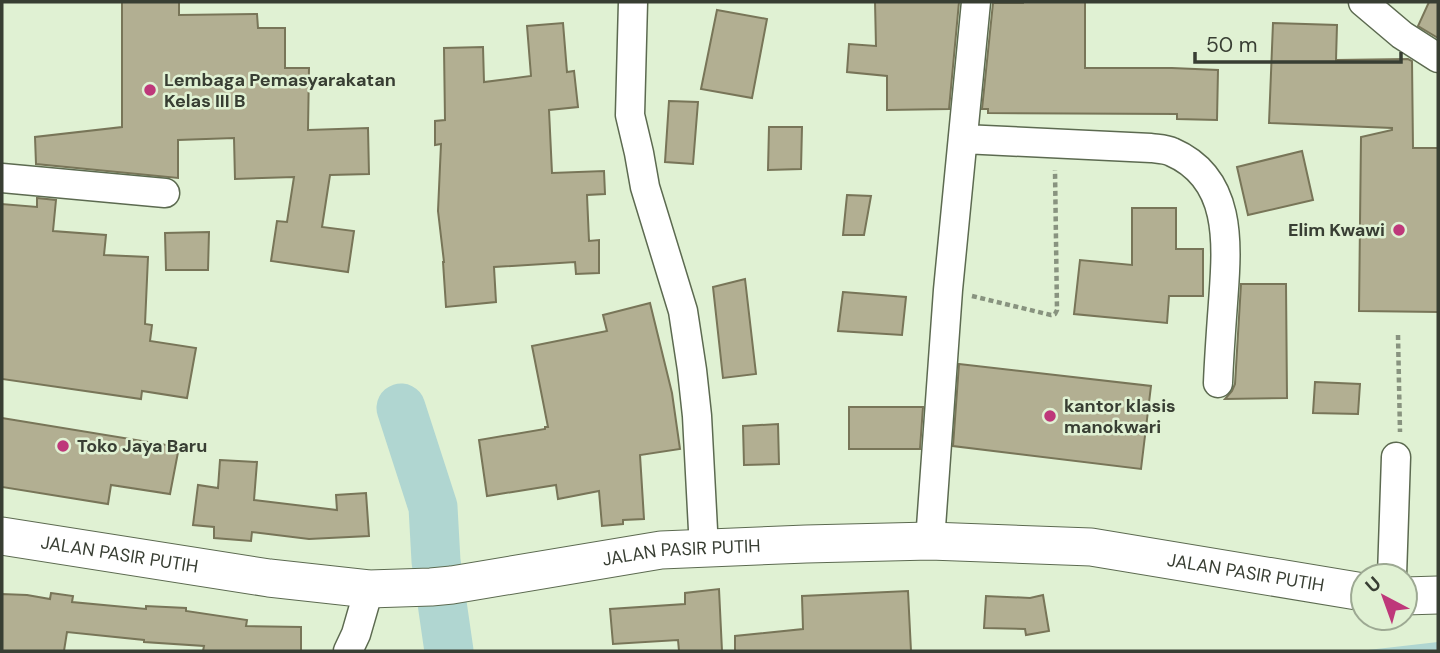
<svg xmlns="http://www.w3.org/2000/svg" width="1440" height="653" font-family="'DM Sans',sans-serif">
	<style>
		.water { fill: #b0d6d1 }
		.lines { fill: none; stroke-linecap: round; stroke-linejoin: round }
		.river { stroke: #b0d6d1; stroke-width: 49 }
		.building { fill: #b2af92; stroke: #787558; stroke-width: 2 }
		.minor-casing { stroke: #5c6a50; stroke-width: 31 }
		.major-casing { stroke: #5c6a50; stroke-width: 39 }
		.path { stroke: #88937f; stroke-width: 4.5; stroke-dasharray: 5 3.5; stroke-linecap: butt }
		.minor { stroke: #fff; stroke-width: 28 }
		.major { stroke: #fff; stroke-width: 37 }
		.poi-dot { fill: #be387a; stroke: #e0f1d3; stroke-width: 2.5 }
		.labels { text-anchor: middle; stroke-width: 5; stroke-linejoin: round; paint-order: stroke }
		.poi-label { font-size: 18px; font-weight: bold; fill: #383e33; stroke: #e0f1d3; text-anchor: start }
		.street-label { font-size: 18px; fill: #383e33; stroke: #e0f1d3 }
	</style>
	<rect width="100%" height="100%" fill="#e0f1d3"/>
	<path class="water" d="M 1438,642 L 1438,651 L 1359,651 Z"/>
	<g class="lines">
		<path class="river" d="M 401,408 L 433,507 L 436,561 L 449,651"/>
	</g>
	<path class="building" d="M 122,2 L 179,2 L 179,15 L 257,14 L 258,28 L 285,28 L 285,68 L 309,68 L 308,130 L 368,128 L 369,174 L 330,175 L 322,227 L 354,231 L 348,272 L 271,261 L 277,221 L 287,222 L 294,177 L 235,179 L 234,138 L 178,140 L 178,178 L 36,164 L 35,137 L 122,127 Z
		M 875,2 L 959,2 L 949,109 L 887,110 L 887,76 L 847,72 L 849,44 L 876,46 Z
		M 1023,2 L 1085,2 L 1085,68 L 1172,68 L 1218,70 L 1217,120 L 1177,119 L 1177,114 L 988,113 L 988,109 L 982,109 L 993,3 L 1023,3 Z
		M 1429,2 L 1438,2 L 1438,38 L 1418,26 Z
		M 717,10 L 767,19 L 752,98 L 701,89 Z
		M 563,23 L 567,72 L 574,71 L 578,107 L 549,110 L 552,173 L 604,171 L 605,194 L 587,195 L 589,241 L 599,240 L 599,273 L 576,274 L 575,262 L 494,267 L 496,302 L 446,307 L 443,262 L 444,262 L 438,211 L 441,144 L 435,145 L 435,121 L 445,120 L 444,48 L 483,47 L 484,82 L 531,76 L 527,26 Z
		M 1273,23 L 1337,25 L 1336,60 L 1408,59 L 1412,61 L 1413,148 L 1438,148 L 1438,312 L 1359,311 L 1361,137 L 1392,130 L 1392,128 L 1269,123 Z
		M 669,101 L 698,102 L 693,164 L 665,162 Z
		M 769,127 L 802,127 L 801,169 L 768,170 Z
		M 1302,151 L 1313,200 L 1248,215 L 1237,167 Z
		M 847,195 L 871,196 L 864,235 L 843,235 Z
		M 37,198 L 56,200 L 53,231 L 106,235 L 104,255 L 148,257 L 145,324 L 152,325 L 150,341 L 196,348 L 187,398 L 142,391 L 141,399 L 2,379 L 2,204 L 37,207 Z
		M 1132,208 L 1176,208 L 1176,249 L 1203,249 L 1203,296 L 1169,296 L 1167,323 L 1074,314 L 1080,260 L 1132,265 Z
		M 209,232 L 208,270 L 166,270 L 165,233 Z
		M 745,279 L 756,374 L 723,378 L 713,287 Z
		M 1241,284 L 1286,284 L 1287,398 L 1225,399 L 1232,391 L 1235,384 Z
		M 843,292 L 906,297 L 902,335 L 838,331 Z
		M 650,303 L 672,393 L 680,449 L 640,455 L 644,519 L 623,520 L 623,524 L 602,526 L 599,491 L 558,499 L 556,485 L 487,496 L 479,440 L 545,429 L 545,427 L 548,427 L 532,346 L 607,331 L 603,315 Z
		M 959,364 L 1151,386 L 1141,469 L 953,446 Z
		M 1315,382 L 1360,384 L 1358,414 L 1313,413 Z
		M 849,407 L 923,407 L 920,449 L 849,449 Z
		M 2,418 L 179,447 L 170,494 L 111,485 L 108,504 L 2,487 Z
		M 778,424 L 779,464 L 744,465 L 743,426 Z
		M 220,460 L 257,462 L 254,500 L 337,510 L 336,495 L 366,493 L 369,536 L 309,539 L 252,532 L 251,541 L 214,538 L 214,527 L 193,525 L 198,485 L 218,488 Z
		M 719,589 L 722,651 L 679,651 L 678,640 L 613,644 L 610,609 L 685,604 L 685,593 Z
		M 908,591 L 911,651 L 735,651 L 735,636 L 803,629 L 802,596 Z
		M 51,593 L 73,596 L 72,602 L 146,609 L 146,606 L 186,608 L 186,611 L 247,620 L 246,626 L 301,627 L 301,651 L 203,651 L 204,646 L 144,642 L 144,640 L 67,632 L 64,651 L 2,651 L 2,594 L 27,595 L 50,599 Z
		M 1043,595 L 1049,631 L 1026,635 L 1025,629 L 984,628 L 986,596 L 1030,598 Z"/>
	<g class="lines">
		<g class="minor-casing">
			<path id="minor" d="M 633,2 L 630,115 L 639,153 L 645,187 L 683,311 L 692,370 L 697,416 L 704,549
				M 1363,2 L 1402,35 L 1438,58
				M 963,139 L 1151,148 C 1158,149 1166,149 1172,152 C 1234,179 1227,247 1223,303 C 1221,330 1219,357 1218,383
				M 2,178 L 165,193
				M 930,541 L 948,290 L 976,2
				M 1392,576 L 1396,457
				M 348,651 L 356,634 L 369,589"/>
		</g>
		<g class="major-casing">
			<g id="major">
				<path id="s1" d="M 2,536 L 269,578 L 369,589 L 431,587 L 452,585 L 661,550 L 806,544 L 930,541 L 1091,547 L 1363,592"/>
				<path d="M 1405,596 L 1438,595"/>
			</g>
		</g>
		<path class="path" d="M 972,296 L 1051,315 L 1055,314 L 1057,310 L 1055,170
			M 1398,335 L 1400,432"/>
		<use href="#minor" class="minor"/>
		<use href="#major" class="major"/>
	</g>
	<g class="poi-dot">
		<circle cx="150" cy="90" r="7"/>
		<circle cx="1399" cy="230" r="7"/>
		<circle cx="1050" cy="416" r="7"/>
		<circle cx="63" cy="446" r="7"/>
	</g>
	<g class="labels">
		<g class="poi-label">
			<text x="164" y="86">Lembaga Pemasyarakatan<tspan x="164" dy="21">Kelas III B</tspan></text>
			<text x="1385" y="236" text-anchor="end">Elim Kwawi</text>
			<text x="1064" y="412">kantor klasis<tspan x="1064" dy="21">manokwari</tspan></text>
			<text x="77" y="452">Toko Jaya Baru</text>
		</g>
		<g class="street-label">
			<text dy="6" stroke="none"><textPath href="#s1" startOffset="686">JALAN PASIR PUTIH</textPath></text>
			<text dy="6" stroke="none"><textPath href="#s1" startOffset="119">JALAN PASIR PUTIH</textPath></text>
			<text dy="6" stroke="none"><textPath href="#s1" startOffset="1253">JALAN PASIR PUTIH</textPath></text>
		</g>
	</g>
	<rect width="1440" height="653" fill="none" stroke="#383e33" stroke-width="7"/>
	<g transform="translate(1384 597) rotate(319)"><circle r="33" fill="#e0f1d3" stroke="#9da993" stroke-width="2"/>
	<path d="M0-5L12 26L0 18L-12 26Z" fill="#be387a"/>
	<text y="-10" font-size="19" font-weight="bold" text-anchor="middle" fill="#383e33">U</text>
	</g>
	<path d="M1195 52v10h206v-10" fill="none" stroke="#383e33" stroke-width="3.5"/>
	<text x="1206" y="52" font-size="21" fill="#383e33" stroke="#e0f1d3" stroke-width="5" paint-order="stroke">50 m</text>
</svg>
